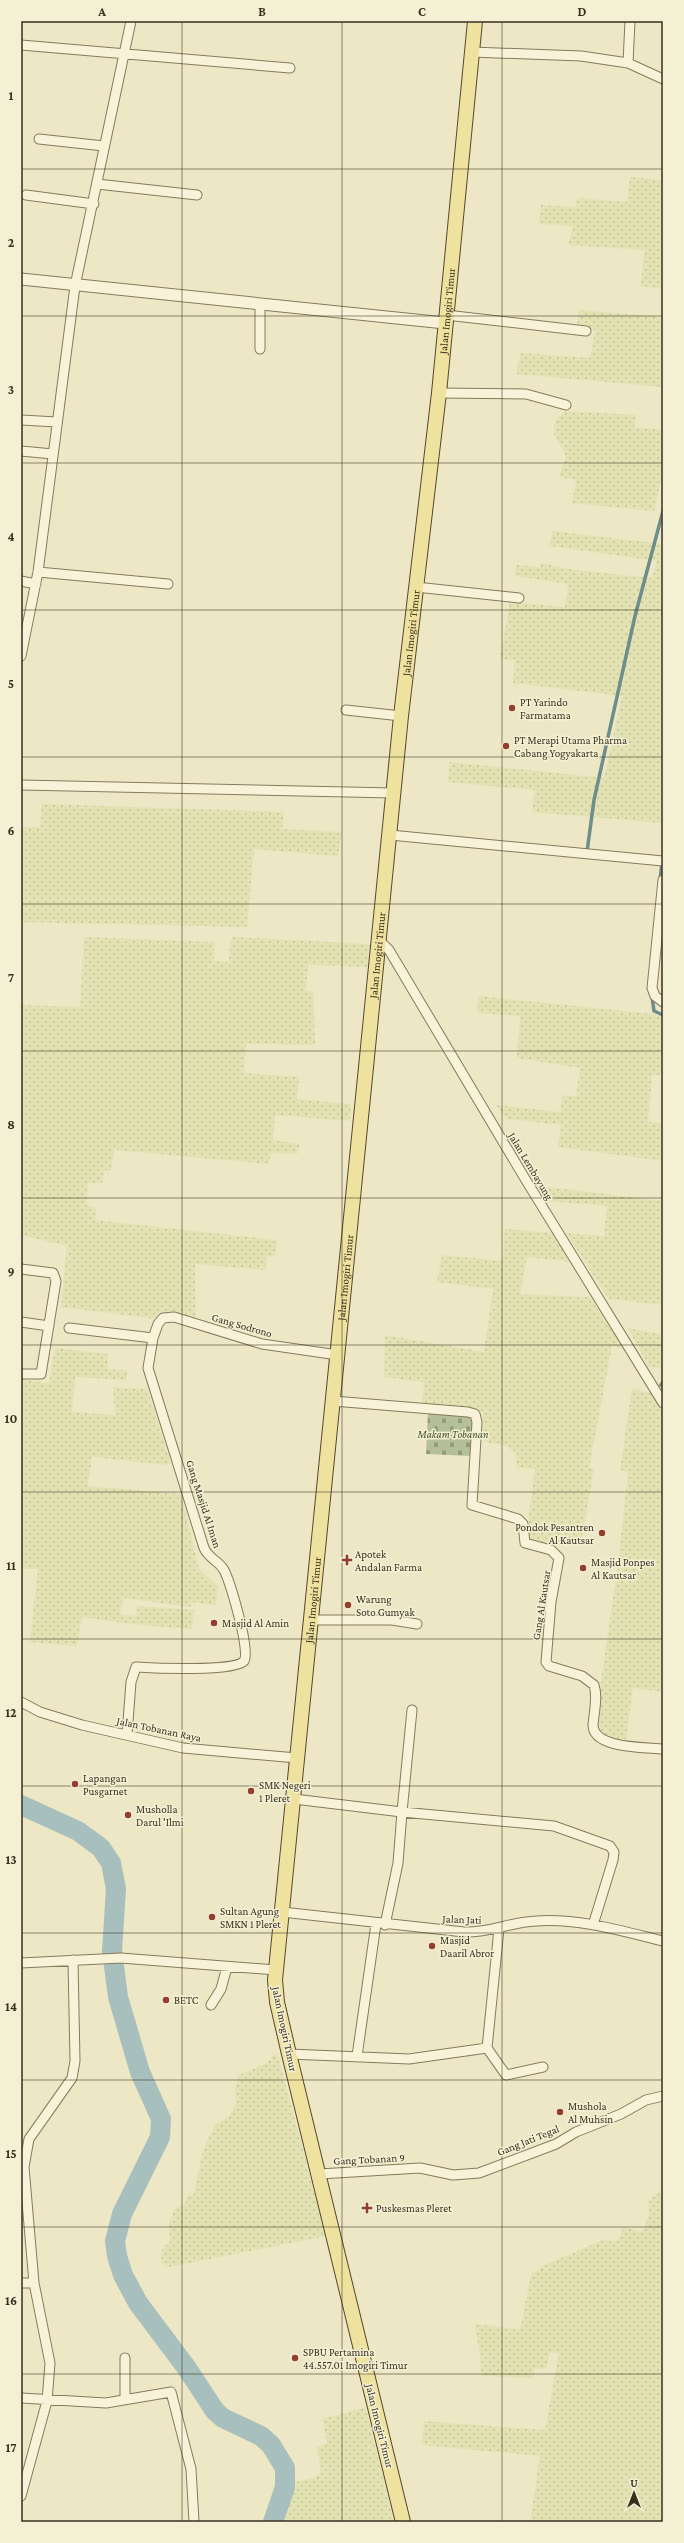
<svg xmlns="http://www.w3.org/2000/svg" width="684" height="2543" font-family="'Crimson Pro',serif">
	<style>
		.farmland { fill: url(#farmland-dots) }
		.cemetery { fill: url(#cemetery-stones) }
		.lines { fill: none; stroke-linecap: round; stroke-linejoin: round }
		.stream { stroke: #6d8e8b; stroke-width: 3.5 }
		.river { stroke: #a7c0bd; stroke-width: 20 }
		.minor-casing { stroke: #877a5c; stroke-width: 11 }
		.tertiary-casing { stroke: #877a5c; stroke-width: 13 }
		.primary-casing { stroke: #554730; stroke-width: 16 }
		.minor { stroke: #f8f3d8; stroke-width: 9 }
		.tertiary { stroke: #f8f3d8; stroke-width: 11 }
		.primary { stroke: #efe29e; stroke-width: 14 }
		.grid { fill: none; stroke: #382f1f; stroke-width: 1; stroke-opacity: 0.55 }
		.poi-dot { fill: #943d2d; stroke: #f4f0d4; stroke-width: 1.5 }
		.labels { text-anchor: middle; stroke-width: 3; stroke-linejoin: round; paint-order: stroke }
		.street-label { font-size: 11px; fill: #382f1f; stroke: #f4f0d4 }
		.poi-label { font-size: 11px; fill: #382f1f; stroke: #f4f0d4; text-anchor: start }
		.park-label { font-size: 11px; font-style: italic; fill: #415426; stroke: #f4f0d4 }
		.neatline { fill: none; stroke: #382f1f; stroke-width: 1.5 }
		.grid-label { font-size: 13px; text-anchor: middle; font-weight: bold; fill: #382f1f }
	</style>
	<defs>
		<pattern id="farmland-dots" width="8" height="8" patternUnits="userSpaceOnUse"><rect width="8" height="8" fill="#e2e2b3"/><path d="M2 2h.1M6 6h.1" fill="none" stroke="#c3c29a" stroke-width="1.8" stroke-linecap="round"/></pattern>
		<pattern id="cemetery-stones" width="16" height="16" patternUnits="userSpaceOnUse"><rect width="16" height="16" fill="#b5c098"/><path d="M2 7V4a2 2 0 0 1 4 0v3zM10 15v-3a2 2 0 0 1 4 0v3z" fill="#949c7b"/></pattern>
	</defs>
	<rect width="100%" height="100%" fill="#ede7c5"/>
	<path class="farmland" d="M 630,177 L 663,180 L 663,289 L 641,286 L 644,250 L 568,245 L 573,226 L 538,224 L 541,205 L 575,207 L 578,198 L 627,202 Z
		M 579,310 L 663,317 L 663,387 L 516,374 L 521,353 L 590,358 L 595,330 L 577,327 Z
		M 565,411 L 636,415 L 634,427 L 663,430 L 663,473 L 654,511 L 572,503 L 576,480 L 559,477 L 566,456 L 554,434 L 555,421 Z
		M 552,531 L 663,544 L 663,823 L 532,812 L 535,790 L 448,782 L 450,762 L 604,778 L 622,696 L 513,683 L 515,660 L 500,659 L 510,602 L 565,607 L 568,584 L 515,576 L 516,565 L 540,567 L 541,563 L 574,570 L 652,578 L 657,561 L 550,546 Z
		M 42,804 L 284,812 L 282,829 L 342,832 L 338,856 L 254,849 L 247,927 L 21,922 L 21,827 L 40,827 Z
		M 84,937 L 214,942 L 214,961 L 229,962 L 230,944 L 233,937 L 370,944 L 369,967 L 309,965 L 305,991 L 313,991 L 315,1045 L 246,1044 L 244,1073 L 299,1077 L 297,1099 L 351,1104 L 350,1121 L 275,1115 L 273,1140 L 300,1144 L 297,1154 L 271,1153 L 269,1164 L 114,1150 L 111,1171 L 104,1170 L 102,1183 L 88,1183 L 86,1205 L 96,1208 L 95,1220 L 277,1240 L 275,1257 L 266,1256 L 266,1270 L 195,1264 L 196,1317 L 165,1311 L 157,1314 L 156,1319 L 61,1307 L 67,1246 L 21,1235 L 21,1005 L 80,1007 Z
		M 479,996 L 652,1014 L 663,1018 L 663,1075 L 652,1075 L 648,1122 L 663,1123 L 663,1161 L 558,1147 L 561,1125 L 507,1119 L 496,1105 L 560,1112 L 563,1095 L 576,1096 L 580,1068 L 517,1058 L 520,1016 L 477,1013 Z
		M 539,1186 L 663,1201 L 663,1305 L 609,1299 L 566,1233 L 604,1236 L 607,1206 L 548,1201 Z
		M 505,1229 L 554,1233 L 570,1262 L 527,1257 L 520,1294 L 590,1297 L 623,1348 L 612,1346 L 589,1468 L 594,1469 L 581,1542 L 561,1539 L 560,1546 L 531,1540 L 528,1524 L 535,1469 L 516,1468 L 516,1454 L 507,1446 L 485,1442 L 482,1437 L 483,1413 L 477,1409 L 422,1404 L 424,1382 L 384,1377 L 385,1335 L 484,1352 L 493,1289 L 437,1282 L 442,1255 L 502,1261 Z
		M 628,1328 L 663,1335 L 663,1368 L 649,1367 Z
		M 55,1348 L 108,1354 L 108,1369 L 127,1371 L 126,1380 L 75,1377 L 72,1412 L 115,1415 L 113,1387 L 147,1389 L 171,1463 L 167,1465 L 92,1457 L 88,1486 L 181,1494 L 199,1569 L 218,1586 L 216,1605 L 191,1602 L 191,1607 L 123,1598 L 120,1614 L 136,1616 L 137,1606 L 194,1610 L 192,1629 L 140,1625 L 82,1617 L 77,1646 L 30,1642 L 38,1569 L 21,1569 L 21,1380 L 49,1383 Z
		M 632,1389 L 652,1393 L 663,1411 L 663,1692 L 633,1688 L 626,1741 L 604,1735 L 598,1727 L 602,1674 L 618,1565 L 628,1472 L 620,1470 Z
		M 277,2053 L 326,2236 L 169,2267 L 161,2262 L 162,2250 L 170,2241 L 169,2223 L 174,2210 L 185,2204 L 187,2196 L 194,2194 L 203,2150 L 215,2125 L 229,2116 L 236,2104 L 235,2089 L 239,2075 L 267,2063 L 273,2055 Z
		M 663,2189 L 663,2522 L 530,2522 L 540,2456 L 422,2445 L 424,2421 L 545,2430 L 559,2353 L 550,2352 L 546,2369 L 535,2369 L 533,2378 L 481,2376 L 480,2353 L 474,2324 L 520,2329 L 531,2275 L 547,2264 L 603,2240 L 618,2241 L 623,2227 L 642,2232 L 649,2214 L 648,2202 Z
		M 364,2408 L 366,2409 L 394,2522 L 286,2522 L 286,2505 L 292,2487 L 296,2482 L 313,2478 L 321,2473 L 317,2447 L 327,2443 L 322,2419 Z"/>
	<path class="cemetery" d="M 428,1412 L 469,1414 L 475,1417 L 471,1456 L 426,1454 Z"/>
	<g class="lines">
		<path class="stream" d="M 587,852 L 594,800 L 635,616 L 663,511
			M 660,880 L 662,862
			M 652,996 L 654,1011 L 663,1015
			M 661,1385 L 663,1382"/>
		<path class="river" d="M 21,1805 L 78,1831 L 101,1848 L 111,1863 L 116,1889 L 112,1951 L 118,1997 L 140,2072 L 161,2119 L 160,2137 L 122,2214 L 115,2241 L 117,2256 L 123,2275 L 138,2303 L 186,2367 L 215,2411 L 223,2418 L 261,2436 L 271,2445 L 285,2468 L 285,2487 L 273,2522"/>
		<g class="minor-casing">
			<path id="minor" d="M 21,45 L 290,68
				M 472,52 L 581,56 L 628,63 L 663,79
				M 628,63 L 630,21
				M 39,139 L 104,146
				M 97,184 L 197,195
				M 26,195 L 94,204
				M 260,305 L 260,349
				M 446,315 L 586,331
				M 439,393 L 526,394 L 566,405
				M 21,420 L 57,422
				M 21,451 L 53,454
				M 38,572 L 168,584
				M 21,581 L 36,584
				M 416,587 L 519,598
				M 21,656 L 38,572 L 75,286 L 131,21
				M 346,710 L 401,716
				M 21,785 L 394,793
				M 390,835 L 663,861
				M 663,880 L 652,988 L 655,996 L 663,1002
				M 380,941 L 389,950 L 524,1177 L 663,1403
				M 21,1269 L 53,1273 L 56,1281 L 41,1374 L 21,1374
				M 21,1322 L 49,1326
				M 69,1328 L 153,1338
				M 333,1401 L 468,1412 L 475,1414 L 477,1422 L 472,1505 L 518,1519 L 523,1524 L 525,1543 L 551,1550 L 559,1558 L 551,1602 L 546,1662 L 549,1666 L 582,1676 L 594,1685 C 598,1697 594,1712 593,1725 C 593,1749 646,1747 663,1749
				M 310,1620 L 392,1620 L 417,1624
				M 21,1702 L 40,1712 L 82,1725 L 183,1748 L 297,1758
				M 412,1710 L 402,1812 L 554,1826 L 610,1846 L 614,1852 L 613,1860 L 593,1925
				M 127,1735 L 131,1682 L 136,1667 C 152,1668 235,1672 244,1661 C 251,1651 230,1582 224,1570 C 219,1561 209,1559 204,1548 L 148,1368 L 153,1338 L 158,1324 L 163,1318 L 174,1317 L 262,1344 L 338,1355
				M 294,1799 L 402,1812 L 398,1863 L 385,1925
				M 282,1912 L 464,1932 C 489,1933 511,1922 536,1921 C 579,1918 622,1931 663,1941
				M 499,1929 L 487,2048 L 506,2075 L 543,2067
				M 21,1963 L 121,1958 L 276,1970
				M 211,2005 L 221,1989 L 227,1967
				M 289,2054 L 409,2059 L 487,2048
				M 357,2056 L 376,1924
				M 319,2174 L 420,2168 L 453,2175 L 479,2173 L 556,2144 L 576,2132 L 621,2114 L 646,2100 L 663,2096
				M 21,2283 L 34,2283
				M 125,2358 L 125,2399
				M 21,2398 L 106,2403 L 171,2392 L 191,2469 L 194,2522
				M 21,2496 L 47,2401 L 50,2363 L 34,2283 L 24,2167 L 29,2139 L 72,2078 L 75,2061 L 73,1960"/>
		</g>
		<g class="tertiary-casing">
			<path id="tertiary" d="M 21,279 L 445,323"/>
		</g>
		<g class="primary-casing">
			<g id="primary">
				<path id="s1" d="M 403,2522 L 289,2054 L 277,2002 L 275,1980 L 401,716 L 439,393 L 475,21"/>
			</g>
		</g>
		<use href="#minor" class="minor"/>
		<use href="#tertiary" class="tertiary"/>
		<use href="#primary" class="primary"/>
	</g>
	<path class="grid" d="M 182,21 L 182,2522M 342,21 L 342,2522M 502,21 L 502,2522M 21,169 L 663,169M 21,316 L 663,316M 21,463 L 663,463M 21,610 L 663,610M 21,757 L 663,757M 21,904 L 663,904M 21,1051 L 663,1051M 21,1198 L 663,1198M 21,1345 L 663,1345M 21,1492 L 663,1492M 21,1639 L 663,1639M 21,1786 L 663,1786M 21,1933 L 663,1933M 21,2080 L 663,2080M 21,2227 L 663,2227M 21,2374 L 663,2374"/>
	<g class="poi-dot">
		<circle cx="512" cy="708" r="4"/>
		<circle cx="506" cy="746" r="4"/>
		<circle cx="602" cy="1533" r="4"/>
		<path d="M345 1554h4v4h4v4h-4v4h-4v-4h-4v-4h4z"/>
		<circle cx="583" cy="1568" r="4"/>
		<circle cx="348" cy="1605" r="4"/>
		<circle cx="214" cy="1623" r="4"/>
		<circle cx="75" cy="1784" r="4"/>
		<circle cx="251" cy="1791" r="4"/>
		<circle cx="128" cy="1815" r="4"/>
		<circle cx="212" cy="1917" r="4"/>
		<circle cx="432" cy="1946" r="4"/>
		<circle cx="166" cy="2000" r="4"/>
		<circle cx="560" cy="2112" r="4"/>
		<path d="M365 2202h4v4h4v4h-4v4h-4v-4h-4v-4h4z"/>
		<circle cx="295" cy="2358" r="4"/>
	</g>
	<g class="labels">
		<g class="street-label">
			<text dy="4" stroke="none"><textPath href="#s1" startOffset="2235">Jalan Imogiri Timur</textPath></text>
			<text dy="4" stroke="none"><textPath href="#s1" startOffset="1911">Jalan Imogiri Timur</textPath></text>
			<text dy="4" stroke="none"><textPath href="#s1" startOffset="1587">Jalan Imogiri Timur</textPath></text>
			<text transform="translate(531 1166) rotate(59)" y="4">Jalan Lembayung</text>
			<text dy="4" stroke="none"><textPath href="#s1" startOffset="1263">Jalan Imogiri Timur</textPath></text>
			<text transform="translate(242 1325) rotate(16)" y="4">Gang Sodrono</text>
			<text transform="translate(204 1504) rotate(72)" y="4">Gang Masjid Al Iman</text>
			<text dy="4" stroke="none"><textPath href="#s1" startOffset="939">Jalan Imogiri Timur</textPath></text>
			<text transform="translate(541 1605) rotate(-81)" y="4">Gang Al Kautsar</text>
			<text transform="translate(159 1729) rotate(12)" y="4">Jalan Tobanan Raya</text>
			<text transform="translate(462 1919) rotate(2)" y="4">Jalan Jati</text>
			<text transform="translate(285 2029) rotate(78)" y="4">Jalan Imogiri Timur</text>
			<text transform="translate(528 2140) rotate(-22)" y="4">Gang Jati Tegal</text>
			<text transform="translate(369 2159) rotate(-3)" y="4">Gang Tobanan 9</text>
			<text transform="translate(380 2426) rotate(76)" y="4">Jalan Imogiri Timur</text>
		</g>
		<g class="poi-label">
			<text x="520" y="706">PT Yarindo<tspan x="520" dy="13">Farmatama</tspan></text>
			<text x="514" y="744">PT Merapi Utama Pharma<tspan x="514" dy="13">Cabang Yogyakarta</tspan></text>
			<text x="594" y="1531" text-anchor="end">Pondok Pesantren<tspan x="594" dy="13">Al Kautsar</tspan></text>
			<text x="355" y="1558">Apotek<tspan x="355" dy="13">Andalan Farma</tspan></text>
			<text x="591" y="1566">Masjid Ponpes<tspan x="591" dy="13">Al Kautsar</tspan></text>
			<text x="356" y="1603">Warung<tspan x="356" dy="13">Soto Gumyak</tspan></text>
			<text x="222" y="1627">Masjid Al Amin</text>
			<text x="83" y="1782">Lapangan<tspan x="83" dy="13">Pusgarnet</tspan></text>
			<text x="259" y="1789">SMK Negeri<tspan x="259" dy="13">1 Pleret</tspan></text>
			<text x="136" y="1813">Musholla<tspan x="136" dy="13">Darul 'Ilmi</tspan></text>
			<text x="220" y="1915">Sultan Agung<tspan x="220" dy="13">SMKN 1 Pleret</tspan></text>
			<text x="440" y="1944">Masjid<tspan x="440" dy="13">Daaril Abror</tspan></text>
			<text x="174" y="2004">BETC</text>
			<text x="568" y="2110">Mushola<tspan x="568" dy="13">Al Muhsin</tspan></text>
			<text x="376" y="2212">Puskesmas Pleret</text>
			<text x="303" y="2356">SPBU Pertamina<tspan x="303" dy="13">44.557.01 Imogiri Timur</tspan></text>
		</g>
		<g class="park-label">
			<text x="453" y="1438">Makam Tobanan</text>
		</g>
	</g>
	<rect width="684" height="2543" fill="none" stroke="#f4f0d4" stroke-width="44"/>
	<g transform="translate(634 2493)" stroke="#f4f0d4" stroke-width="3" paint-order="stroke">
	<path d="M0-3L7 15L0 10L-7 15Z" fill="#382f1f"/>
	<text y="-6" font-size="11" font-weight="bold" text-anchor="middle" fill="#382f1f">U</text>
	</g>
	<rect x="22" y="22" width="640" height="2499" class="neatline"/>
	<g class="grid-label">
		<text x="102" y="16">A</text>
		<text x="262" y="16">B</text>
		<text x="422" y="16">C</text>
		<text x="582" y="16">D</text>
		<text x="11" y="100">1</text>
		<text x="11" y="247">2</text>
		<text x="11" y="394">3</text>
		<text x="11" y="541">4</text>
		<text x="11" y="688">5</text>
		<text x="11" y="835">6</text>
		<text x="11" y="982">7</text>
		<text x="11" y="1129">8</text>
		<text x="11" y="1276">9</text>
		<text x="11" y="1423">10</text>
		<text x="11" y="1570">11</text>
		<text x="11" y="1717">12</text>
		<text x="11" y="1864">13</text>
		<text x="11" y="2011">14</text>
		<text x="11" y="2158">15</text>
		<text x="11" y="2305">16</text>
		<text x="11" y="2452">17</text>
	</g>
</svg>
